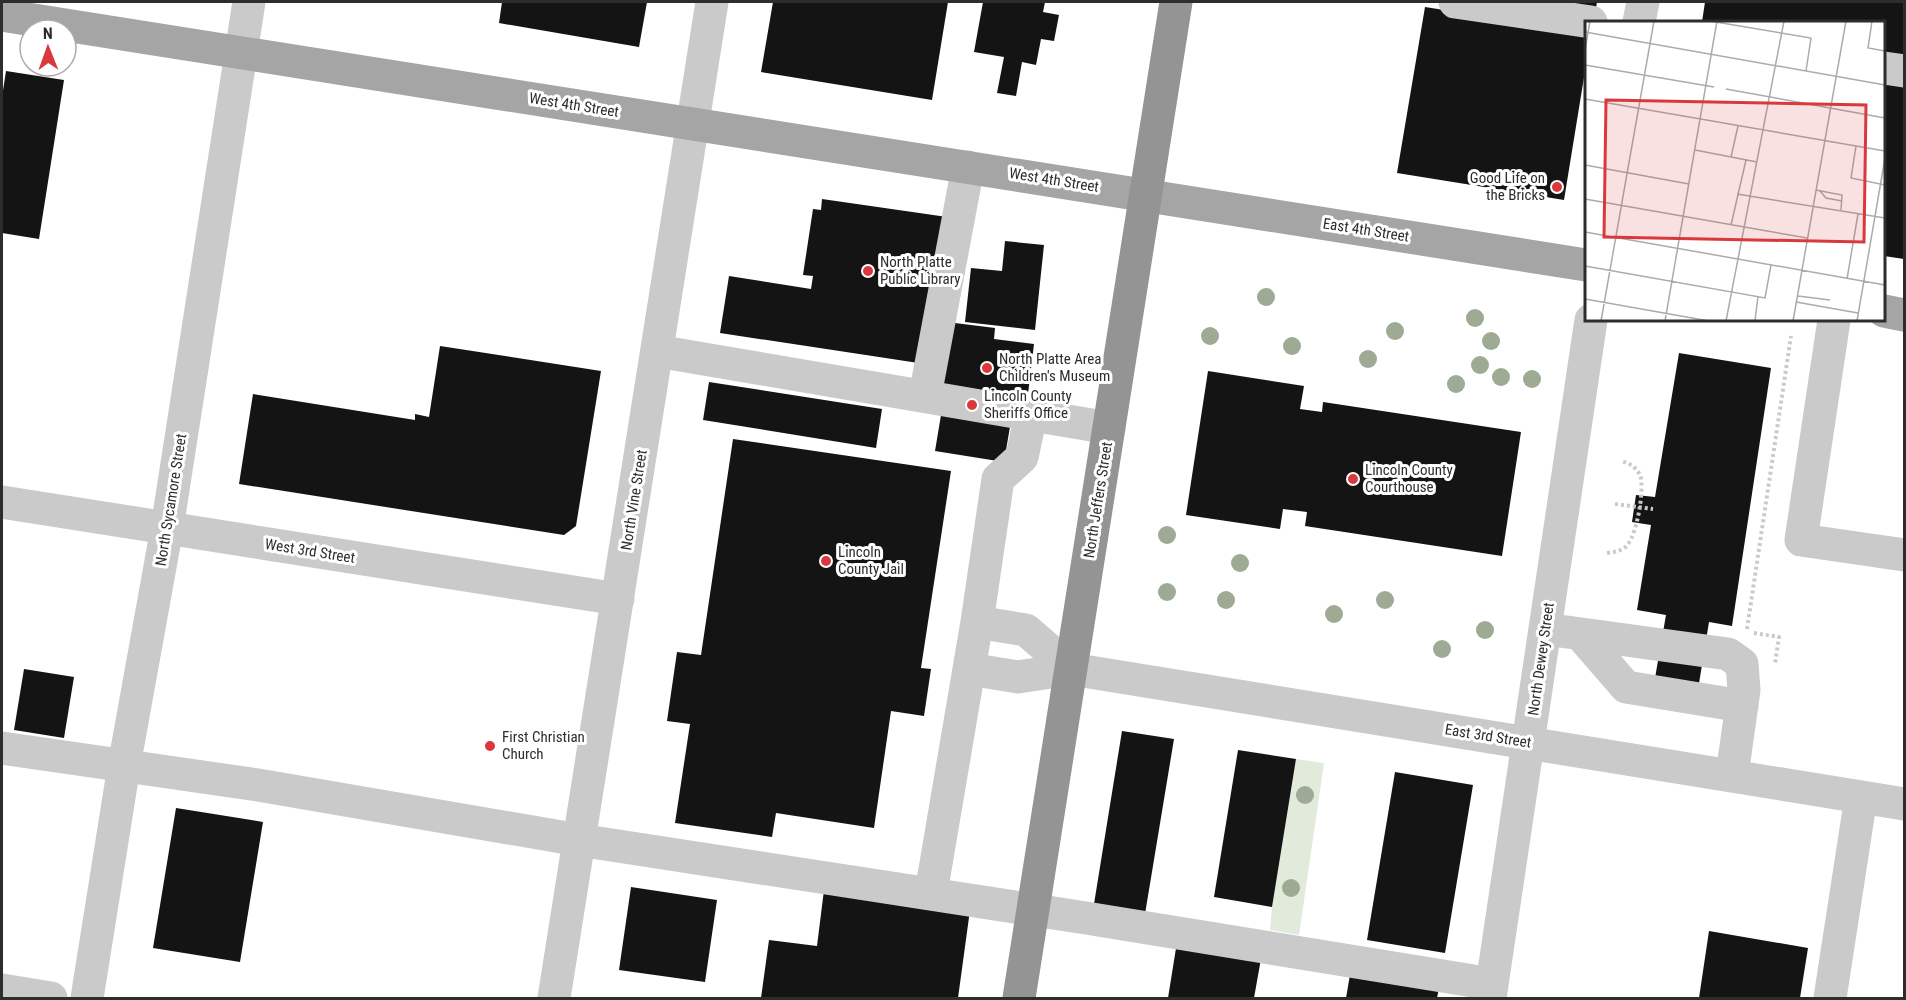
<svg xmlns="http://www.w3.org/2000/svg" width="1906" height="1000" font-family="'Roboto Condensed',sans-serif">
	<style>
		.green { fill: #e2eadb }
		.building { fill: #141414 }
		.lines { fill: none; stroke-linecap: round; stroke-linejoin: round }
		.path { stroke: #cacaca; stroke-width: 4; stroke-dasharray: 3 3; stroke-linecap: butt }
		.minor { stroke: #cacaca; stroke-width: 33 }
		.major { stroke: #a5a5a5; stroke-width: 33 }
		.highway { stroke: #949494; stroke-width: 33 }
		.tree { fill: #9eaa94 }
		.poi-dot { fill: #d9393c; stroke: #fff; stroke-width: 2 }
		.labels { text-anchor: middle; stroke-width: 6; stroke-linejoin: round; paint-order: stroke }
		.street-label { font-size: 15px; fill: #2d2d2d; stroke: #fff }
		.poi-label { font-size: 15px; fill: #2d2d2d; stroke: #fff; text-anchor: start }
		.inset-road { fill: none; stroke: #ababab; stroke-width: 1.5 }
		.view { fill: #d9393c; fill-opacity: 0.15; stroke: #d9393c; stroke-width: 3 }
		.inset-edge { fill: none; stroke: #2d2d2d; stroke-width: 3 }
	</style>
	<rect width="100%" height="100%" fill="#fff"/>
	<path class="green" d="M 1296,759 L 1324,763 L 1299,935 L 1270,930 L 1272,907 Z"/>
	<path class="building" d="M 502,2 L 647,2 L 639,47 L 499,23 Z
		M 773,2 L 948,2 L 932,100 L 761,72 Z
		M 983,2 L 1045,2 L 1043,12 L 1059,15 L 1054,41 L 1041,39 L 1036,65 L 1022,62 L 1016,96 L 997,93 L 1004,57 L 974,52 Z
		M 1523,2 L 1597,2 L 1595,14 Z
		M 1705,2 L 1904,2 L 1904,56 L 1884,53 L 1884,22 L 1702,22 Z
		M 1425,7 L 1586,32 L 1586,65 L 1564,200 L 1397,173 Z
		M 6,71 L 64,80 L 39,239 L 2,233 L 2,97 Z
		M 1884,80 L 1904,83 L 1904,259 L 1884,256 Z
		M 822,199 L 947,217 L 925,364 L 720,333 L 729,276 L 811,289 L 813,276 L 803,275 L 813,209 L 821,210 Z
		M 1005,241 L 1044,245 L 1035,330 L 965,322 L 971,268 L 1002,271 Z
		M 947,322 L 995,328 L 994,339 L 1034,344 L 1027,402 L 939,392 Z
		M 440,346 L 601,371 L 576,526 L 564,535 L 239,484 L 253,394 L 415,420 L 415,414 L 429,417 Z
		M 1679,353 L 1771,368 L 1732,626 L 1709,622 L 1695,708 L 1651,701 L 1666,615 L 1637,610 L 1651,525 L 1632,522 L 1636,495 L 1655,497 Z
		M 1208,371 L 1304,386 L 1300,409 L 1322,412 L 1323,402 L 1521,432 L 1502,556 L 1305,526 L 1307,512 L 1283,509 L 1280,529 L 1186,515 Z
		M 709,382 L 882,409 L 876,448 L 703,420 Z
		M 942,409 L 1011,421 L 1004,462 L 935,451 Z
		M 733,439 L 951,471 L 921,668 L 931,669 L 924,716 L 891,711 L 874,828 L 776,813 L 772,837 L 675,823 L 690,724 L 667,721 L 677,652 L 701,655 Z
		M 24,669 L 74,677 L 64,738 L 14,730 Z
		M 1122,731 L 1174,739 L 1145,914 L 1094,904 Z
		M 1238,750 L 1296,759 L 1272,907 L 1214,897 Z
		M 1395,772 L 1473,785 L 1445,953 L 1367,940 Z
		M 176,808 L 263,822 L 240,962 L 153,948 Z
		M 631,887 L 717,900 L 705,982 L 619,970 Z
		M 824,890 L 970,910 L 958,998 L 761,998 L 769,940 L 817,946 Z
		M 1709,931 L 1808,948 L 1800,998 L 1699,998 Z
		M 1177,942 L 1262,953 L 1254,998 L 1168,998 Z
		M 1351,969 L 1440,983 L 1437,998 L 1346,998 Z"/>
	<g class="lines">
		<path class="path" d="M 1615,504 L 1653,509
			M 1607,553 C 1615,552 1623,551 1628,544 C 1637,533 1645,488 1640,475 C 1636,467 1629,463 1621,461
			M 1747,629 L 1791,336
			M 1754,633 L 1779,637 L 1775,664"/>
		<path class="minor" d="M 1455,2 L 1591,22
			M 1639,22 L 1643,2
			M 1884,68 L 1904,71
			M 1834,320 L 1801,540 L 1904,555
			M 657,351 L 1109,428
			M 925,396 L 968,167
			M 2,502 L 618,599
			M 977,622 L 1026,630 L 1071,669
			M 1545,629 L 1728,654 L 1742,664 L 1744,690 L 1732,775
			M 1580,634 L 1626,687 L 1742,706
			M 969,669 L 1018,677 L 1071,669 L 1904,804
			M 2,748 L 258,785 L 579,840 L 1086,918 L 1492,984
			M 931,893 L 977,622 L 998,479 L 1022,457 L 1031,414
			M 2,990 L 51,998
			M 87,998 L 124,766 L 167,528 L 249,2
			M 554,998 L 712,2
			M 1490,998 L 1591,320
			M 1830,998 L 1861,797"/>
		<path class="major" d="M 2,15 L 1586,265
			M 1884,311 L 1904,315"/>
		<path class="highway" d="M 1019,998 L 1176,2"/>
	</g>
	<g class="tree">
		<circle cx="1266" cy="297" r="9"/>
		<circle cx="1475" cy="318" r="9"/>
		<circle cx="1395" cy="331" r="9"/>
		<circle cx="1210" cy="336" r="9"/>
		<circle cx="1491" cy="341" r="9"/>
		<circle cx="1292" cy="346" r="9"/>
		<circle cx="1368" cy="359" r="9"/>
		<circle cx="1480" cy="365" r="9"/>
		<circle cx="1501" cy="377" r="9"/>
		<circle cx="1532" cy="379" r="9"/>
		<circle cx="1456" cy="384" r="9"/>
		<circle cx="1167" cy="535" r="9"/>
		<circle cx="1240" cy="563" r="9"/>
		<circle cx="1167" cy="592" r="9"/>
		<circle cx="1226" cy="600" r="9"/>
		<circle cx="1385" cy="600" r="9"/>
		<circle cx="1334" cy="614" r="9"/>
		<circle cx="1485" cy="630" r="9"/>
		<circle cx="1442" cy="649" r="9"/>
		<circle cx="1305" cy="795" r="9"/>
		<circle cx="1291" cy="888" r="9"/>
	</g>
	<g class="poi-dot">
		<circle cx="1557" cy="187" r="6"/>
		<circle cx="868" cy="271" r="6"/>
		<circle cx="987" cy="368" r="6"/>
		<circle cx="972" cy="405" r="6"/>
		<circle cx="1353" cy="479" r="6"/>
		<circle cx="826" cy="561" r="6"/>
		<circle cx="490" cy="746" r="6"/>
	</g>
	<g class="labels">
		<g class="street-label">
			<text transform="translate(574 105) rotate(9)" y="5">West 4th Street</text>
			<text transform="translate(1054 180) rotate(9)" y="5">West 4th Street</text>
			<text transform="translate(1366 230) rotate(9)" y="5">East 4th Street</text>
			<text transform="translate(171 500) rotate(-81)" y="5">North Sycamore Street</text>
			<text transform="translate(634 500) rotate(-81)" y="5">North Vine Street</text>
			<text transform="translate(1098 500) rotate(-81)" y="5">North Jeffers Street</text>
			<text transform="translate(310 551) rotate(9)" y="5">West 3rd Street</text>
			<text transform="translate(1541 659) rotate(-82)" y="5">North Dewey Street</text>
			<text transform="translate(1488 736) rotate(9)" y="5">East 3rd Street</text>
		</g>
		<g class="poi-label">
			<text x="1545" y="183" text-anchor="end">Good Life on<tspan x="1545" dy="17">the Bricks</tspan></text>
			<text x="880" y="267">North Platte<tspan x="880" dy="17">Public Library</tspan></text>
			<text x="999" y="364">North Platte Area<tspan x="999" dy="17">Children's Museum</tspan></text>
			<text x="984" y="401">Lincoln County<tspan x="984" dy="17">Sheriffs Office</tspan></text>
			<text x="1365" y="475">Lincoln County<tspan x="1365" dy="17">Courthouse</tspan></text>
			<text x="838" y="557">Lincoln<tspan x="838" dy="17">County Jail</tspan></text>
			<text x="502" y="742">First Christian<tspan x="502" dy="17">Church</tspan></text>
		</g>
	</g>
	<g transform="translate(1585 21)">
		<rect width="300" height="300" fill="#fff"/>
		<path class="inset-road" d="M 125,0 L 226,17 L 221,50M 287,0 L 283,27 L 300,30M 0,11 L 300,64M 0,29 L 5,0M 0,44 L 129,66M 141,68 L 300,97M 0,78 L 300,130M 271,125 L 266,157 L 300,164M 110,129 L 172,141M 146,136 L 153,105M 0,144 L 104,163M 231,169 L 257,174 L 256,189M 235,170 L 241,177 L 257,180M 152,173 L 300,197M 0,178 L 222,217M 146,204 L 161,139M 0,211 L 300,264M 0,245 L 180,277 L 186,244M 262,258 L 273,193M 213,275 L 245,279M 0,278 L 124,300M 211,281 L 273,292M 16,300 L 69,0M 80,300 L 132,0M 141,300 L 199,0M 170,300 L 173,275M 208,300 L 261,0M 272,300 L 300,137"/>
		<path class="view" d="M 21,79 L 281,84 L 279,221 L 19,216 Z"/>
		<rect width="300" height="300" class="inset-edge"/>
	</g>
	<rect width="1906" height="1000" fill="none" stroke="#2d2d2d" stroke-width="6"/>
	<g transform="translate(48 48) rotate(359)"><circle r="28" fill="#ffffff" stroke="#ababab" stroke-width="1.5"/>
	<path d="M0-4.5L10 22L0 15L-10 22Z" fill="#d9393c"/>
	<text y="-9" font-size="16" font-weight="bold" text-anchor="middle" fill="#2d2d2d">N</text>
	</g>
</svg>
